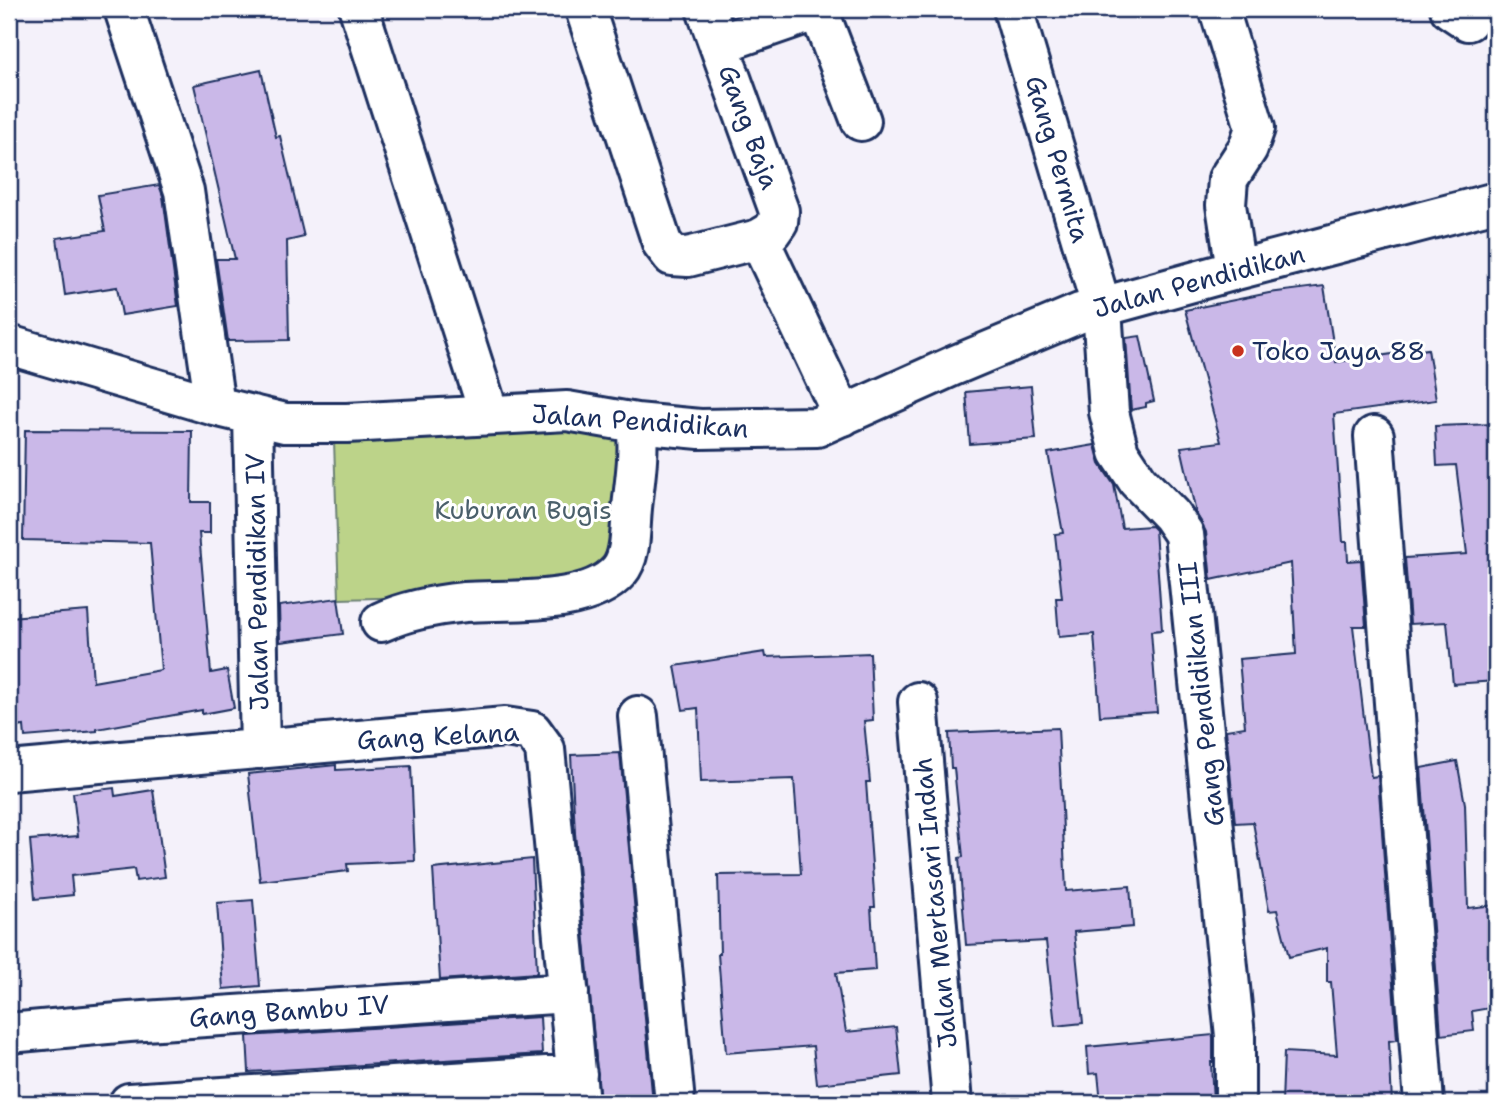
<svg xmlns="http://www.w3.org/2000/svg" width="1505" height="1112" font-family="'Shantell Sans',sans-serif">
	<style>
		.green { fill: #bcd389; stroke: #6c8174; stroke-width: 2 }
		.building { fill: #cab8e8; stroke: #1b2f5e; stroke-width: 2 }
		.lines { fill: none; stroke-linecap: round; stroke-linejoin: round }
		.minor-casing { stroke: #1b2f5e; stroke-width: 44 }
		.minor { stroke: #fff; stroke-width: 38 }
		.poi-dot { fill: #c8321e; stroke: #fff; stroke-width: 2.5 }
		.labels { text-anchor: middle; stroke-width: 6; stroke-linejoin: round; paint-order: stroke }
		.street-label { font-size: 26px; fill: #1b2f5e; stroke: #fff }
		.poi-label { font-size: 26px; fill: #1b2f5e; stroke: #fff; text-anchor: start }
		.park-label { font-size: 26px; fill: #4b606b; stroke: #fff }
	</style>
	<rect width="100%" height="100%" fill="#f4f1fa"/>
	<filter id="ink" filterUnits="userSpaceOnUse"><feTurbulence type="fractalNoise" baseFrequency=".0143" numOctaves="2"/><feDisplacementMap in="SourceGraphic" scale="14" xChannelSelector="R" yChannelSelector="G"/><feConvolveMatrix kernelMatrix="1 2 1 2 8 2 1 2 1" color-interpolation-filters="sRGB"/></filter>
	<g filter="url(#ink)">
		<path class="green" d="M 553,424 L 627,431 L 623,560 L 577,593 L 339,599 L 334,440 Z"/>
		<path class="building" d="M 261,70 L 276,137 L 280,136 L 304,237 L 287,241 L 289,340 L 228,341 L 216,259 L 235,259 L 194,85 Z
			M 159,185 L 163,196 L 178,306 L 122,315 L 117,287 L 65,295 L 57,238 L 105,231 L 98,195 Z
			M 1324,286 L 1336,362 L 1428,349 L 1436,400 L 1334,414 L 1343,542 L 1347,542 L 1348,561 L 1361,560 L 1366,626 L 1353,626 L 1371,777 L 1378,776 L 1397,1040 L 1389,1041 L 1392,1103 L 1282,1103 L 1284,1052 L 1337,1055 L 1331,982 L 1327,982 L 1327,948 L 1289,957 L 1277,910 L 1269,911 L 1253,822 L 1235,823 L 1226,730 L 1245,727 L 1239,659 L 1296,654 L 1291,563 L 1211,580 L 1206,532 L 1196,513 L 1181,447 L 1221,442 L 1185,310 L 1269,293 Z
			M 1140,336 L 1154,401 L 1146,403 L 1146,407 L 1131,410 L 1126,338 Z
			M 1031,386 L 1036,439 L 970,444 L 966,392 Z
			M 1496,424 L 1496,681 L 1453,684 L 1447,622 L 1410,624 L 1405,558 L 1467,554 L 1456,465 L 1437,466 L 1435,426 Z
			M 25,430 L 192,431 L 191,502 L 210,502 L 210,533 L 199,533 L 211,673 L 227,670 L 234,708 L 202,714 L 202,710 L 97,729 L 97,731 L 25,737 L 24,726 L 9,728 L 9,617 L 88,611 L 93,682 L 161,670 L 150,543 L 23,540 Z
			M 1095,445 L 1100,464 L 1114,485 L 1122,528 L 1151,526 L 1155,530 L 1162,630 L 1151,631 L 1157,712 L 1100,716 L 1094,634 L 1059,637 L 1056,598 L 1062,598 L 1055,534 L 1063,533 L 1048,453 Z
			M 338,598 L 343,634 L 280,642 L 279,606 Z
			M 765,652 L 766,657 L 870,653 L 873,720 L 864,721 L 870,782 L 866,782 L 875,907 L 871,907 L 875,970 L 836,973 L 846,1032 L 896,1027 L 901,1075 L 817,1084 L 813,1046 L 726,1053 L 718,954 L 720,954 L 718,875 L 801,874 L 794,779 L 701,782 L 698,708 L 683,710 L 675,666 Z
			M 1058,728 L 1066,891 L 1130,886 L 1133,927 L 1074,932 L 1083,1023 L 1055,1026 L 1046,941 L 966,945 L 959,858 L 963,857 L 954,768 L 951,768 L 949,733 Z
			M 620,753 L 653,1103 L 600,1103 L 575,833 L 571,755 Z
			M 1457,761 L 1465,804 L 1468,908 L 1496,905 L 1496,1007 L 1472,1011 L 1474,1031 L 1441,1035 L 1421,768 Z
			M 336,765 L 336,770 L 411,766 L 415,861 L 347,864 L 348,871 L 260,881 L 248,774 Z
			M 114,788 L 115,796 L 153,790 L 165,877 L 136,881 L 134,869 L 71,876 L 73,895 L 35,899 L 30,840 L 78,836 L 73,793 Z
			M 532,859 L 537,973 L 440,980 L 433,869 Z
			M 253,900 L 260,986 L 223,989 L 217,903 Z
			M 540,1017 L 542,1054 L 249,1072 L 247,1036 Z
			M 1213,1035 L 1213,1062 L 1211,1062 L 1213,1103 L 1101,1103 L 1098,1073 L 1089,1074 L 1087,1047 Z"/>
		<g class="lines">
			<g class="minor-casing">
				<path id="minor" d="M 124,9 L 184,191 L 215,406
					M 359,9 L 489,414
					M 585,9 L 662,243 L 672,256 L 688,257 L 759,239 L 771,232 L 778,222 L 779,211 L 706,9
					M 818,9 L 861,121
					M 1013,9 L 1102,309 L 1109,412 L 1119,452 L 1138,481 L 1171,515 L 1184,534 L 1235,1036 L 1235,1103
					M 1219,9 L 1255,128 L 1248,148 L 1228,179 L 1226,205 L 1236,270
					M 1450,9 L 1468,21
					M 719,44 L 803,15 L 815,9
					M 759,239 L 843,416
					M 9,345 L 215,406 L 285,423 L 347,423 L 567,411 L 636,423 L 700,429 L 817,427 L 953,366 L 1080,313 L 1236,270 L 1496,202
					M 253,415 L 260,749
					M 1374,436 L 1424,1103
					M 381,622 C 407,610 436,605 465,602 C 508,599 588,607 619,571 C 632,556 630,527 632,508 C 635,479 640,451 636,423
					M 918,702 L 952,1103
					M 638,716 L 675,1103
					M 9,771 L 505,727 L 532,731 L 545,749 L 579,1103
					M 9,1033 L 129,1022 L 569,993
					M 129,1103 L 577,1074"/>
			</g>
			<use href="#minor" class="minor"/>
		</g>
	</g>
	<circle class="poi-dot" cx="1238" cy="351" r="7"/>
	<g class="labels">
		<g class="street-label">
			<text transform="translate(749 127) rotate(70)" y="9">Gang Baja</text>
			<text transform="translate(1058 159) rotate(74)" y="9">Gang Permita</text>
			<text transform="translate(1199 281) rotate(-15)" y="9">Jalan Pendidikan</text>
			<text transform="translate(640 421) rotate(4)" y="9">Jalan Pendidikan</text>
			<text transform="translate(257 582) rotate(-91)" y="9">Jalan Pendidikan IV</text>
			<text transform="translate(1201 694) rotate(-96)" y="9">Gang Pendidikan III</text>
			<text transform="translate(438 736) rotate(-3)" y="9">Gang Kelana</text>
			<text transform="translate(935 903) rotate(-95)" y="9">Jalan Mertasari Indah</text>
			<text transform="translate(289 1011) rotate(-4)" y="9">Gang Bambu IV</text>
		</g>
		<g class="poi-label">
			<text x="1252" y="360">Toko Jaya 88</text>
		</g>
		<g class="park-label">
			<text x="523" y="519">Kuburan Bugis</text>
		</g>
	</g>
	<rect width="1505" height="1112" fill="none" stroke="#fff" stroke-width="35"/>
	<rect x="18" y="18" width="1470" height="1077" fill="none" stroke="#1b2f5e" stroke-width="2.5" filter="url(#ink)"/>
</svg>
